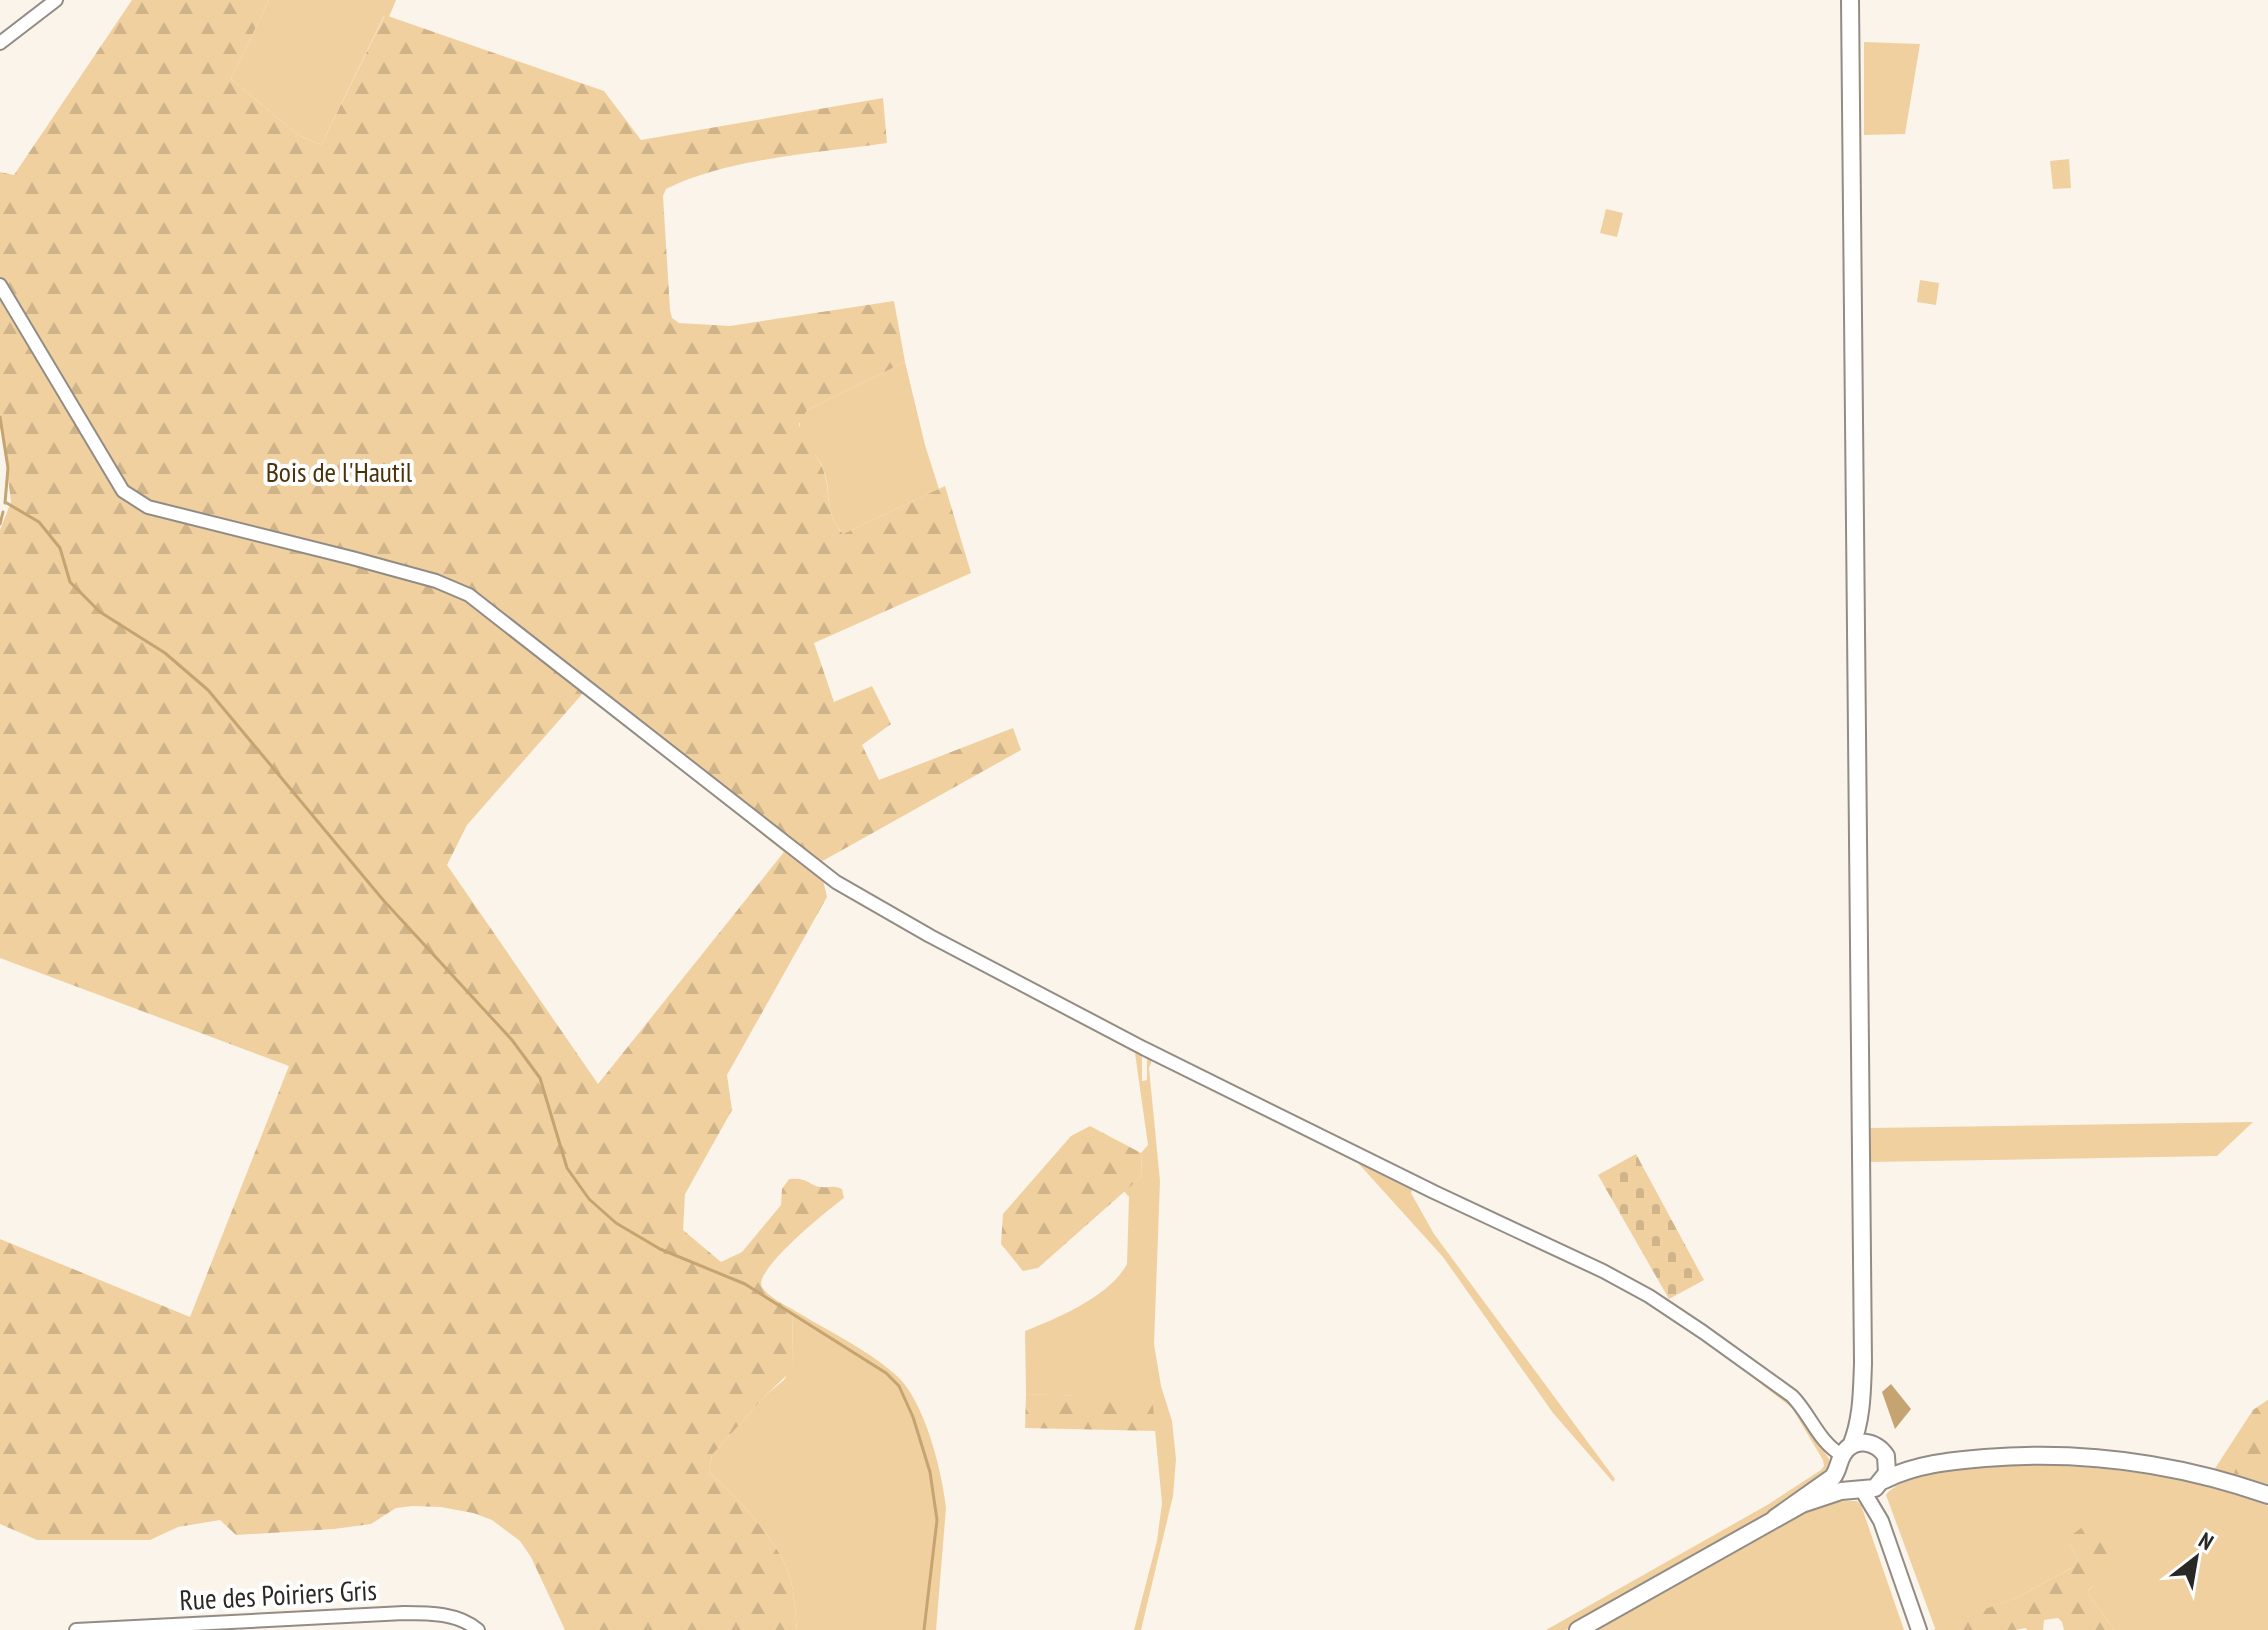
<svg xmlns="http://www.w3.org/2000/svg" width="2268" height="1630" font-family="'PT Sans Narrow',sans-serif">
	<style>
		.grass { fill: #f1d09f }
		.forest { fill: url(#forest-firs); fill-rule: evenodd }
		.cemetery { fill: url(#cemetery-stones) }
		.water { fill: #c5a472 }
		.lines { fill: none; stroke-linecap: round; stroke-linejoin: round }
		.stream { stroke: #c5a472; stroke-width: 3 }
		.minor-casing { stroke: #928c84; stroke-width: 16 }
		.tertiary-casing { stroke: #928c84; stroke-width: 18 }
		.secondary-casing { stroke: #928c84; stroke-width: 20 }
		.minor { stroke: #fff; stroke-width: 12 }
		.tertiary { stroke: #fff; stroke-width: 14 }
		.secondary { stroke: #fff; stroke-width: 16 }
		.labels { text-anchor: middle; stroke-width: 8; stroke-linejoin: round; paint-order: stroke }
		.park-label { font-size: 28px; fill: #4b3309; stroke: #fff }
		.street-label { font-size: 28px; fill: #2a2825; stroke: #fff }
	</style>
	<defs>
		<pattern id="forest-firs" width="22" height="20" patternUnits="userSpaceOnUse" patternTransform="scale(2)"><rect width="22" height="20" fill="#f1d09f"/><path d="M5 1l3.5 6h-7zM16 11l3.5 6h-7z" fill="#cfb389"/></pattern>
		<pattern id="cemetery-stones" width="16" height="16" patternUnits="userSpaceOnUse" patternTransform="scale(2)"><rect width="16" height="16" fill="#f1d09f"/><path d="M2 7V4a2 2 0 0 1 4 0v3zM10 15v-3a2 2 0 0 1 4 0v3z" fill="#cfb389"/></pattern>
	</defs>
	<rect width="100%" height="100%" fill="#faf4eb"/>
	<path class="grass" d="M 269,0 L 396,0 L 389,17 L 384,16 L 321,145 L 298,135 L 231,79 Z
		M 1864,42 L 1920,44 L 1905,134 L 1864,135 Z
		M 2069,159 L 2071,188 L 2053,189 L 2050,161 Z
		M 1606,209 L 1623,213 L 1617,237 L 1600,233 Z
		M 1920,280 L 1939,283 L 1936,305 L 1917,302 Z
		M 905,362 L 925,445 L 939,489 L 843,534 C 821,509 834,489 821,464 C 814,451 800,442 800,427 C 799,420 803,415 807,410 Z
		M 834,888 L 1138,1050 L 1142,1058 L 1142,1081 L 1147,1080 L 1147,1060 L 1150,1057 L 1602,1274 L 1704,1337 L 1788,1397 L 1829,1459 L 1829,1467 L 1762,1518 L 1566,1630 L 1546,1630 L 1769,1504 L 1821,1470 L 1824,1466 L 1823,1460 L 1792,1408 L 1715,1348 L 1662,1313 L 1600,1276 L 1413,1188 L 1411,1193 L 1434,1234 L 1615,1479 L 1613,1482 L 1553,1413 L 1443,1257 L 1358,1163 L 1152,1060 L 1149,1068 L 1160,1181 L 1154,1344 L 1161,1386 L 1172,1421 L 1176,1459 L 1173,1496 L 1141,1630 L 1134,1630 L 1157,1541 L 1162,1503 L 1152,1399 L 1026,1394 L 1025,1331 C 1058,1318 1110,1296 1127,1264 L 1129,1197 L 1124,1191 L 1142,1176 L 1141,1153 L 1148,1145 L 1135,1053 L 900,928 Z
		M 2253,1122 L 2217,1156 L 1870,1162 L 1870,1128 Z
		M 792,1309 C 826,1330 867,1349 897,1376 C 925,1402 942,1471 946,1508 L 936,1630 L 797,1630 C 795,1612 795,1592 789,1575 C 778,1539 736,1497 709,1472 L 712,1455 L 767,1394 L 784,1380 L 793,1364 Z
		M 2268,1400 L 2268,1488 L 2233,1474 L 2214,1470 L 2253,1410 Z
		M 2047,1465 C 2123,1468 2197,1478 2268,1506 L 2268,1630 L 2114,1630 L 2087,1592 L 2106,1573 L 2069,1542 L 2078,1559 L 2073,1567 L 2016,1598 L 1935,1628 L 1886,1495 C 1906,1467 2012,1465 2047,1465 Z
		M 1845,1501 L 1857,1501 L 1861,1505 L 1904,1630 L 1597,1630 L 1804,1514 L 1825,1504 Z"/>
	<path class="forest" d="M 132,0 L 269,0 L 231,79 L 298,135 L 321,145 L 385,15 L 604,91 L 641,140 L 883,98 L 887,143 C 819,153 727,158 666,189 L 663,196 L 670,310 L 672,318 L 679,323 L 730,326 L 894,301 L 905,362 L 807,410 L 799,424 C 803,443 816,452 823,469 C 832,493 823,512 843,534 L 945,486 L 971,573 L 814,643 L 834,702 L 872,686 L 891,724 L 862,745 L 879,780 L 1013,728 L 1021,750 L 819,863 L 827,897 L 727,1075 L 732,1110 L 685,1194 L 683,1230 L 721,1262 L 742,1252 L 781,1205 L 782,1189 L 789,1179 C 810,1177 808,1186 822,1187 C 831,1188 833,1185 842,1189 L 844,1198 C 829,1209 752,1271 762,1287 C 767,1296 783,1304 792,1309 L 793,1364 L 789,1373 L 767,1394 L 712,1455 L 709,1472 C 736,1497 778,1539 789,1575 C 795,1592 795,1612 797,1630 L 565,1630 L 531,1557 L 520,1541 L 492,1520 L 473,1513 L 441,1507 L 412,1506 L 396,1508 L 371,1524 L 334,1529 L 236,1535 L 220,1520 L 178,1527 L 150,1540 L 37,1540 L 0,1524 L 0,1239 L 190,1317 L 289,1066 L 0,958 L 0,530 L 11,502 L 0,413 L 0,172 L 14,175 ZM 584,692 L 784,852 L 598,1084 L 447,865 L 467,825 Z
		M 1090,1126 L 1141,1153 L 1142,1176 L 1038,1268 L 1023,1271 L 1001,1244 L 1003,1214 L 1071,1136 Z
		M 1026,1394 L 1152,1398 L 1156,1431 L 1025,1428 Z
		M 2268,1400 L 2268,1488 L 2234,1474 L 2253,1410 Z
		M 2084,1526 L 2092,1527 C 2101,1539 2117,1559 2106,1574 C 2101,1581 2093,1585 2087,1592 L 2114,1630 L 2064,1630 L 2062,1622 L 2058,1618 L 2044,1620 L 2043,1630 L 2027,1630 L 2026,1628 L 2015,1630 L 1934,1630 L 1937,1626 L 2016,1598 L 2073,1567 L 2078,1559 L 2069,1542 L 2069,1537 Z"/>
	<path class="cemetery" d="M 1636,1154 L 1704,1280 L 1669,1299 L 1598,1175 Z"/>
	<path class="water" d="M 1891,1384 L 1911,1409 L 1895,1429 L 1882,1392 Z"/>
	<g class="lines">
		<path class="stream" d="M 0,417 L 8,468 L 5,503
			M 5,502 L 39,522 L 60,548 L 70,582 L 100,612 L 165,653 L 208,690 L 384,901 L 512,1040 L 540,1078 L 567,1168 L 589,1199 L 616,1223 L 660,1249 L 745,1284 L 886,1373 L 899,1386 L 913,1417 L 930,1472 L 937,1520 L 924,1630
			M 0,524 L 3,512"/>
		<g class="minor-casing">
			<path id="minor" d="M 0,43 L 56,0
				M 0,285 L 123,491 L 148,507 L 352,558 L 436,581 L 469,595 L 836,882 L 930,936 L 1143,1048 L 1434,1192 L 1603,1271 L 1649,1296 L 1703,1332 L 1792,1396 C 1810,1414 1819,1443 1842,1455
				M 76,1630 L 404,1613 C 430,1613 458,1613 478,1630"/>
		</g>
		<g class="tertiary-casing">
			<path id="tertiary" d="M 1863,1491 L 1881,1521 L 1919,1630"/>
		</g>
		<g class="secondary-casing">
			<path id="secondary" d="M 1850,0 L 1863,1363 C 1862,1391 1862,1420 1851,1446
				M 1884,1480 C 1916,1464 1950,1461 1985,1458 C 2082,1450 2176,1463 2268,1495
				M 1578,1630 L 1802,1504 L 1841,1491 L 1875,1488 L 1887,1473 L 1886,1456 C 1876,1441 1854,1436 1843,1454 C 1838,1462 1839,1469 1833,1477 L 1775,1518"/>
		</g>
		<use href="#minor" class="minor"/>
		<use href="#tertiary" class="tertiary"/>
		<use href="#secondary" class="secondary"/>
	</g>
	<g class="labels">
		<g class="park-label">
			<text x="339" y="482">Bois de l'Hautil</text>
		</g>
		<g class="street-label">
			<text transform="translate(278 1595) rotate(-3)" y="10">Rue des Poiriers Gris</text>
		</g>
	</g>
	<g transform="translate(2196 1558) rotate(31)" stroke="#ffffff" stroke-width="6" paint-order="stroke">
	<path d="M0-6L14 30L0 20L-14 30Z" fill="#2a2825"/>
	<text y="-12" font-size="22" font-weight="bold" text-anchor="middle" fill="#2a2825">N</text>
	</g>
</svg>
